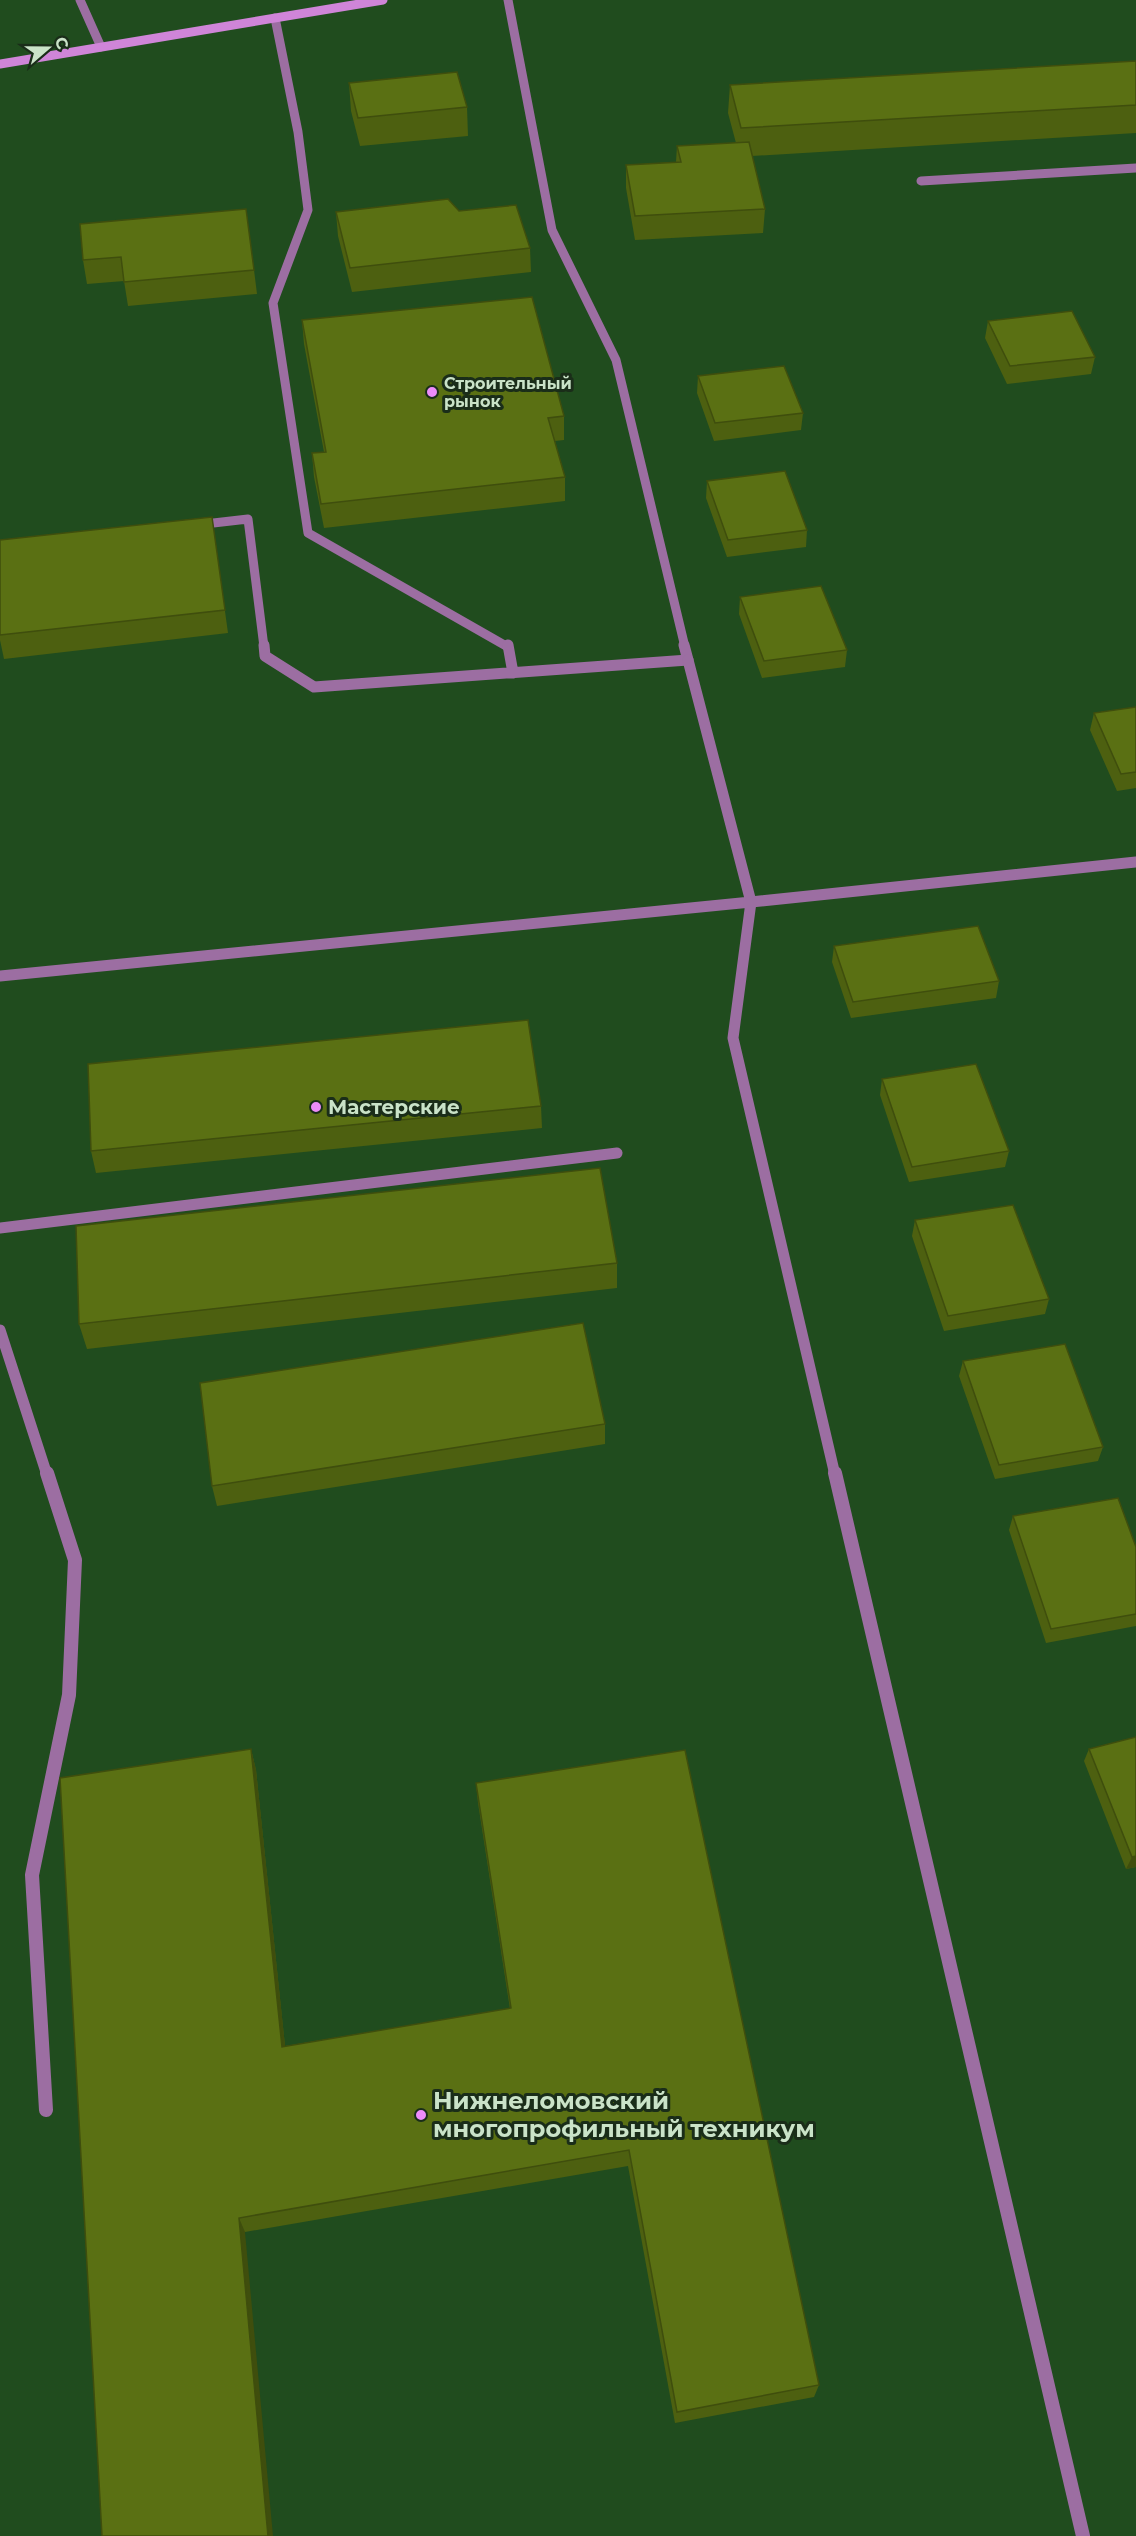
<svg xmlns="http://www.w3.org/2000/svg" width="1136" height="2536" font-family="Montserrat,sans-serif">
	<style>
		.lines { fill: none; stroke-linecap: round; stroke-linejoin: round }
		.lane-far2 { stroke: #9c6ea2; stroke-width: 9 }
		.lane-far1 { stroke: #9c6ea2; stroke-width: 11 }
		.lane { stroke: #9c6ea2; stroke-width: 14 }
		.street-far1 { stroke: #9c6ea2; stroke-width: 11 }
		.street { stroke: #9c6ea2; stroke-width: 14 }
		.secondary { stroke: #cf85d8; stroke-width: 9 }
		.wall { fill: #4d6010 }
		.shaded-wall { fill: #3f4e0d }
		.building { fill: #5a7013; stroke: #3f4e0d; stroke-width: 1.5 }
		.poi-dot { fill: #ed8cf9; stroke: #1a2d19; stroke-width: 2 }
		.labels { text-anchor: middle; stroke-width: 6; stroke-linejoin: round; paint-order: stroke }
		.far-poi-label { font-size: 16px; font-weight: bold; fill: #cae3c8; stroke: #1a2d19; text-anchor: start }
		.poi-label { font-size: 20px; font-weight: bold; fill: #cae3c8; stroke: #1a2d19; text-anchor: start }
		.near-poi-label { font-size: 24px; font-weight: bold; fill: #cae3c8; stroke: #1a2d19; text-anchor: start }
	</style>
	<rect width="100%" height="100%" fill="#204c1e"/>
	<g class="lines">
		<path class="lane-far2" d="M 80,0 L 101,47
			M 508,0 L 552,230 L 616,360 L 685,647
			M 275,18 L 298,132 L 308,210 L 273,303 L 308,533 L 508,647
			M 921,181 L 1136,168
			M 196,525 L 248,519 L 264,647"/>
		<path class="lane-far1" d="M 264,645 L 265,656 L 314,687 L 688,660 L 684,645
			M 508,645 L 513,673
			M 751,902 L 1136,862
			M 0,1228 L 617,1153
			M 0,1330 L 47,1475"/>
		<path class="lane" d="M 46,2110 L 32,1875 L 69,1695 L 75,1560 L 47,1473"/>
		<path class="street-far1" d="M 688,660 L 751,902 L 733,1038 L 835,1475
			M 0,976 L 751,902"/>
		<path class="street" d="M 835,1473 L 1083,2536"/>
		<path class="secondary" d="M 0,64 L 383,0"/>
	</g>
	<path class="wall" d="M 1136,61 L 1136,133 L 752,156 L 765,209 L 763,233 L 635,240 L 626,188 L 626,165 L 676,162 L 677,146 L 736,143 L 728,113 L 730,85 Z
		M 349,83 L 467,107 L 468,136 L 360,146 L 351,111 Z
		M 459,211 L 530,248 L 531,272 L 352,292 L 338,236 L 336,212 Z
		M 80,224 L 254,270 L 257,294 L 128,306 L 124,281 L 87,284 L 83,260 Z
		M 302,320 L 564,416 L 564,440 L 555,441 L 565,477 L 565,501 L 324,528 L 314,477 L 312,453 L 324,452 L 304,344 Z
		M 988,321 L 1095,357 L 1091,374 L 1007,384 L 985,338 Z
		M 698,376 L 803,413 L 801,430 L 714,441 L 697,393 Z
		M 707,481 L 807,530 L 806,547 L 727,557 L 706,498 Z
		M 212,517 L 228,633 L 4,659 L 0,640 L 0,540 Z
		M 740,597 L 847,650 L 845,667 L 762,678 L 739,614 Z
		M 1136,707 L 1136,788 L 1117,791 L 1090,730 L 1094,713 Z
		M 834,946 L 999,981 L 996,998 L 851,1018 L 832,962 Z
		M 882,1079 L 1009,1151 L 1005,1167 L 909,1182 L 880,1095 Z
		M 541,1106 L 542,1128 L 96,1173 L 91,1151 Z
		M 915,1220 L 1049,1299 L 1045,1314 L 944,1331 L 912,1236 Z
		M 617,1263 L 617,1288 L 87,1349 L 79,1324 Z
		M 963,1361 L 1103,1447 L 1098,1461 L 995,1479 L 959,1376 Z
		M 605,1424 L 605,1444 L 217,1506 L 212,1486 Z
		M 1013,1516 L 1136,1547 L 1136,1626 L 1046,1643 L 1009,1530 Z
		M 1136,1737 L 1136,1867 L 1126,1869 L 1084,1761 L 1089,1749 Z
		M 251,1749 L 256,1770 L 285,2046 L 510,2009 L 478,1803 L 476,1783 L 819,2385 L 814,2397 L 675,2423 L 628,2166 L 245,2232 L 102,2536 Z"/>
	<path class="shaded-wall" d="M 251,1749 L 256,1770 L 287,2064 L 282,2047 Z
		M 1136,1856 L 1136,1867 L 1126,1869 L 1132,1857 Z
		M 239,2218 L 245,2232 L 273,2536 L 268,2536 Z"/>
	<path class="building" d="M 1136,61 L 1136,105 L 741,128 L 730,85 Z
		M 457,72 L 467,107 L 358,118 L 349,83 Z
		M 749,142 L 765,209 L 635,216 L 626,165 L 681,162 L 677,146 Z
		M 448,199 L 459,211 L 516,205 L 530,248 L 350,268 L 336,212 Z
		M 246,209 L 254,270 L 124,282 L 121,257 L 83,260 L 80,224 Z
		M 532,297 L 564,416 L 548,418 L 565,477 L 321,504 L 312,453 L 326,452 L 302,320 Z
		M 1072,311 L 1095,357 L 1010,366 L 988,321 Z
		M 784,366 L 803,413 L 715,423 L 698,376 Z
		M 785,471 L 807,530 L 728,540 L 707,481 Z
		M 212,517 L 225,610 L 0,635 L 0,540 Z
		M 821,586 L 847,650 L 764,661 L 740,597 Z
		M 1136,707 L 1136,772 L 1121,774 L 1094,713 Z
		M 978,926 L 999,981 L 853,1002 L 834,946 Z
		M 528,1020 L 541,1106 L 91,1151 L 88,1064 Z
		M 976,1064 L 1009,1151 L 912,1167 L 882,1079 Z
		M 600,1168 L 617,1263 L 79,1324 L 76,1226 Z
		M 1013,1205 L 1049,1299 L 948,1316 L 915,1220 Z
		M 583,1323 L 605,1424 L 212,1486 L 200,1383 Z
		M 1065,1344 L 1103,1447 L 999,1465 L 963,1361 Z
		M 1118,1498 L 1136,1547 L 1136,1614 L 1051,1629 L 1013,1516 Z
		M 1136,1737 L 1136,1856 L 1132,1857 L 1089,1749 Z
		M 251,1749 L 282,2047 L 511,2008 L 476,1783 L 685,1750 L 819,2385 L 677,2412 L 629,2150 L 239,2218 L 268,2536 L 102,2536 L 60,1778 Z"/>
	<g class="poi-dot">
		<circle cx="432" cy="392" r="6"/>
		<circle cx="316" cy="1107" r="6"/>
		<circle cx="421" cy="2115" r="6"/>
	</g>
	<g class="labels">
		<g class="far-poi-label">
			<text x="444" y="389">Строительный<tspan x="444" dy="18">рынок</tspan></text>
		</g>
		<g class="poi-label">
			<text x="328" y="1114">Мастерские</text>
		</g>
		<g class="near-poi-label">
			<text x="433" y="2109">Нижнеломовский<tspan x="433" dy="28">многопрофильный техникум</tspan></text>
		</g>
	</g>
	<g transform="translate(48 48) rotate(70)" stroke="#1a2d19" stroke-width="4.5" paint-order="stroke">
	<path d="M0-4.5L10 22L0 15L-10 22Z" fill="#cae3c8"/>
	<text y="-9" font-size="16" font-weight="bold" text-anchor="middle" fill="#cae3c8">С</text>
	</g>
</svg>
